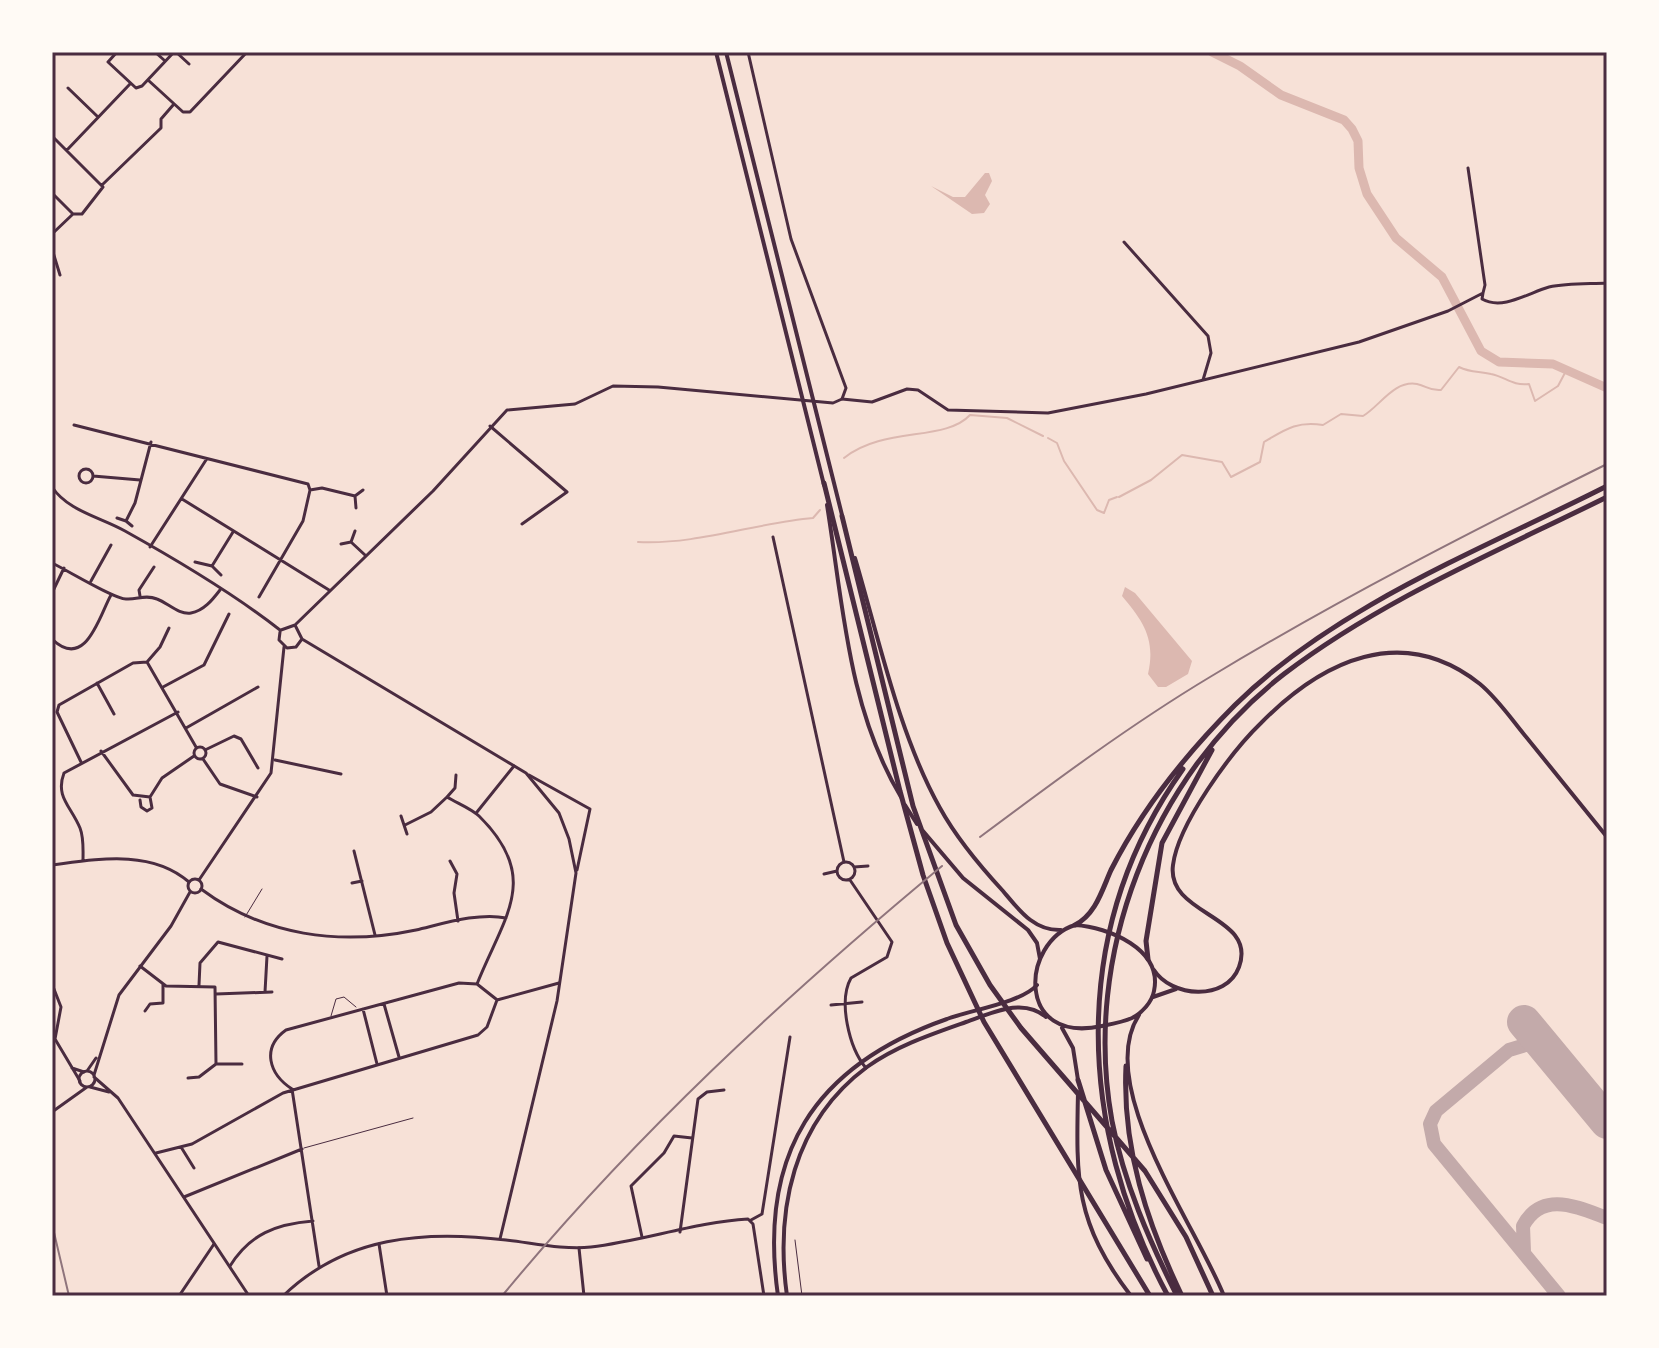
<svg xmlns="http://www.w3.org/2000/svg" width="1659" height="1348" font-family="'Roboto Serif',serif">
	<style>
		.water { fill: #dcb8b0 }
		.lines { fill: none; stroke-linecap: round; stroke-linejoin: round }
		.stream { stroke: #dcb8b0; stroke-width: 2 }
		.river { stroke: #dcb8b0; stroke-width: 9 }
		.taxiway { stroke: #c3aaaa; stroke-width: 14 }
		.runway { stroke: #c3aaaa; stroke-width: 34 }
		.service { stroke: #4a2c40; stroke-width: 1 }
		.minor { stroke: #4a2c40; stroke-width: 3 }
		.tertiary { stroke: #4a2c40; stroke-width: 3 }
		.primary { stroke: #4a2c40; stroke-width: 4 }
		.trunk { stroke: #4a2c40; stroke-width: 4 }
		.motorway { stroke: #4a2c40; stroke-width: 5 }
		.rail { stroke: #8f747c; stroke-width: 2 }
		.neatline { fill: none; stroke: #4a2c40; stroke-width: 3 }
	</style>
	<rect width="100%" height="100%" fill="#f7e1d7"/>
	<path class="water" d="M 985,173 L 989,173 L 992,181 L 985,195 L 990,204 L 984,213 L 972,214 L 931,186 L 953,197 L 965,197 Z
		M 1125,587 L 1135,593 L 1192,661 L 1188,674 L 1166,687 L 1158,687 L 1148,674 C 1156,639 1143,621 1122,596 Z"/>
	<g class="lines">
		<path class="stream" d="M 1048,438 L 1057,443 L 1064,461 L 1097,510 L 1104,513 L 1109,500 L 1117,497
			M 844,458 C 884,426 945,442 970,415 L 1007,418 L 1043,436
			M 1119,497 L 1151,480 L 1182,455 L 1222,462 L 1231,477 L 1260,462 L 1264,442 C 1286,429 1297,421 1323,425 L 1341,414 L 1363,416 C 1380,406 1394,380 1417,384 C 1427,386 1429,391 1441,390 L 1459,367 C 1471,373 1478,371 1491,374 C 1506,377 1512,386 1529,384 L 1535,401 L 1558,386 L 1567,369
			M 638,542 C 697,545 755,523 813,518 L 820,510"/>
		<path class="river" d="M 1212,52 L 1240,66 L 1281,95 L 1344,120 L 1352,129 L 1358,141 L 1359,168 L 1367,194 L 1396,238 L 1442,277 L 1481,351 L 1499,362 L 1553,364 L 1607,388"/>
		<path class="taxiway" d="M 1550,1053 L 1529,1044 L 1509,1050 L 1436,1111 L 1430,1124 L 1434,1144 L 1559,1296
			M 1524,1252 L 1523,1226 C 1542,1190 1577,1207 1607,1218"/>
		<path class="runway" d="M 1524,1022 L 1607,1122"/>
		<path class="service" d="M 245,917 L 262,889
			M 331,1016 L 336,999 L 344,997 L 356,1007
			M 304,1148 L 413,1118
			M 795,1240 L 802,1296"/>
		<path class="minor" d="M 117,52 L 108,62 L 136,88 L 142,86 L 174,52
			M 155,52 L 164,60
			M 176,52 L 189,64
			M 148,80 L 183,112 L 190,112 L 247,52
			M 68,88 L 98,117
			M 52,136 L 103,187 L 82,214 L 73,214 L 52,234
			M 67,150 L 130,84
			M 102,185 L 161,128 L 161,119 L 174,104
			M 52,193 L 73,214
			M 1124,242 L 1208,336 L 1211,353 L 1203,380
			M 52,249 L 60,275
			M 1483,293 L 1482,299 C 1503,311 1530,292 1549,287 C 1567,283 1589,284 1607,283
			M 842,399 L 872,402 L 907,389 L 918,390 L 948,410 L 1048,413 L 1146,394 L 1359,342 L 1448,311 L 1483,293 L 1485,285 L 1468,168
			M 74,425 L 308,484 L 310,490 L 303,521 L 259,597
			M 490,426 L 567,492 L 522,524
			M79 476a7 7 0 1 1 14 0a7 7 0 1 1-14 0Z
			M 93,476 L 140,480
			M 310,490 L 322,488 L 355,496
			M 182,499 L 329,590
			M 356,508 L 355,496 L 363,490
			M 117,518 L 126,521
			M 132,526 L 126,521 L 135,503 L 151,442
			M 773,537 L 844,862
			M 351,542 L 365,555
			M 341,544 L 351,542 L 355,531
			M 150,547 L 206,460
			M 195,562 L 212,566 L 221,575
			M 52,563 C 67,570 114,599 126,599 C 137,600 145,594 157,599 C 168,603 179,615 191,613 C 204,611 213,599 220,590
			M 212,566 L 233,532
			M 91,581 L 111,545
			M 52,593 L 64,568
			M 140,596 L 139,590 L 154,567
			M 52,639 C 86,672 100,614 111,595
			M 147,662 L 196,747
			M 97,683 L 114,714
			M 163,687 L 204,665 L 229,614
			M 186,728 L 258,687
			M194 753a6 6 0 1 1 12 0a6 6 0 1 1-12 0Z
			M 205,750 L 234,736 L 241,739 L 258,768
			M 101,751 L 133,795 L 150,797 L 162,778 L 194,756
			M 203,759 L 220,784 L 257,797
			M 275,760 L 341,774
			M 81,762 L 57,712 L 59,705 L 133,663 L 147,662 L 160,647 L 169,628
			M 529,775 L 590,809 L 577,870
			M 447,797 L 455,788 L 456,775
			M 140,800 L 141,807 L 147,811 L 152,808 L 150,797
			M 477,812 L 514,766
			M 401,816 L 407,834
			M 405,825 L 431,812 L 447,797 C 457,803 472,809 479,816 C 542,878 504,916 477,984
			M 354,851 L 375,935
			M 83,861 C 83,849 84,838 80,828 C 71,806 55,797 64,773 L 178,712
			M 450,861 L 457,874 L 454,893 L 458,921
			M837 871a9 9 0 1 1 18 0a9 9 0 1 1-18 0Z
			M 52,865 C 98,859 151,849 189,882
			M 854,867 L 868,866
			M 824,874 L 837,871
			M 850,880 L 892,942 L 887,957 L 851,978 C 838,1001 849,1048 866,1068
			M 352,883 L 362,881
			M 201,889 C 264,936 340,946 416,930 C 442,924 479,912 506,918
			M 140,966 L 166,986 L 215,987 L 216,1064 L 242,1064
			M 52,984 L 61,1007 L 55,1039 L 80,1081
			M 199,985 L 200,963 L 218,942 L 282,959
			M 265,992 L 267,956
			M 216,994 L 272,992
			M 497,1000 L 559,983
			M 384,1004 L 399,1057
			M 831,1005 L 862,1002
			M 363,1009 L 377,1064
			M 145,1011 L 150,1004 L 163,1003 L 163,984
			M 72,1068 L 84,1072
			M 188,1078 L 199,1077 L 216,1064
			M 292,1089 C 269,1074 261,1048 286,1030 L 459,983 L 477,984 L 496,999
			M 292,1089 L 319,1266
			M 181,1147 L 194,1168
			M 156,1153 L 192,1144 L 283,1093 L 478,1035 L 487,1027 L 497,1000
			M 184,1197 L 302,1149
			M 751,1220 L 762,1214 L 790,1037
			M 680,1232 L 698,1099 L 707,1092 L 724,1090
			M 642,1237 L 631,1186 L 664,1153 L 674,1136 L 692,1138
			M 379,1244 L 387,1296
			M 579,1248 L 584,1296
			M 230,1266 C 250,1234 276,1224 313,1221
			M 179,1296 L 214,1244"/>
		<path class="tertiary" d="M 52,305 L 52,357
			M 52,487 C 68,511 100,517 125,531 C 177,560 233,593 280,630
			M 295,625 L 433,491 L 507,410 L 575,404 L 613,386 L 658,387 L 833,403 L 842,399 L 846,388 L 791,239 L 748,52
			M 281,630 L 295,625 L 302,639
			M 280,632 L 279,640 L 287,648 L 296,647 L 302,639
			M 302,639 L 526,773 L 559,813 L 569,839 L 576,873 L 557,1001 L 500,1239
			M188 886a7 7 0 1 1 14 0a7 7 0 1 1-14 0Z
			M 199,880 L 271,773 L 284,647
			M 87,1071 L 96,1058
			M79 1079a8 8 0 1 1 16 0a8 8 0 1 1-16 0Z
			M 94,1075 L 119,995 L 171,926 L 190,892
			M 94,1077 L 118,1098 L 249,1296
			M 90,1087 L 109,1092
			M 52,1112 L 87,1087
			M 283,1296 C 345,1236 424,1230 506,1240 C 533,1243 564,1250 591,1247 C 643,1241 696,1222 748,1219 L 753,1224 L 764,1296"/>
		<path class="primary" d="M 1154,970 C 1171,997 1226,1002 1239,967 C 1258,915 1166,916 1173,865 C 1178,824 1231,752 1261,723 C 1322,661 1402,622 1480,684 C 1498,699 1512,720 1527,738 C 1554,771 1580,804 1607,837
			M 1153,997 L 1176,989
			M 778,1296 C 758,1155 813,1066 947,1019 C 970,1010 1021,1003 1037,985
			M 787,1296 C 775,1210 793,1122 867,1067 C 896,1046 932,1034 966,1022 C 992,1013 1023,997 1046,1017"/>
		<path class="trunk" d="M 716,52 L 824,485
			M 726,52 L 842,515
			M 827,505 C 843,604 848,709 901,797
			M 855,558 C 879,639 899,735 940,808 C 957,839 979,865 1003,891 C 1019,910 1034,931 1061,930
			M 905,805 L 917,824
			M 923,831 L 963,878 L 1028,930 L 1037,943 L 1040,959
			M 1075,925 C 1108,927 1163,949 1154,991 C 1152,1002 1142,1013 1132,1018 C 1123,1022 1112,1024 1102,1026 C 1015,1045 1021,942 1075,925 Z
			M 1139,1015 C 1093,1085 1197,1227 1224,1296
			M 1062,1028 L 1073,1048 L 1078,1080
			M 1078,1093 C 1076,1180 1075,1223 1131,1296"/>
		<path class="motorway" d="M 824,483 L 900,791 L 923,875 L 947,943 L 984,1022 L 1150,1296
			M 842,516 L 913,806 L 956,925 L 990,985 L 1021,1028 L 1145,1171 L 1186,1237 L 1213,1296
			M 1075,925 C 1096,914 1102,890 1111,870 C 1142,809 1187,753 1235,705 C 1335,606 1483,549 1607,486
			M 1148,959 L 1146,941 L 1162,843 L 1212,750
			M 1126,1066 C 1122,1148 1147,1223 1182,1296
			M 1078,1080 L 1106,1170 L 1147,1259
			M 1168,1296 C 1077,1127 1068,930 1183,769
			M 1177,1296 C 1149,1240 1124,1183 1112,1121 C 1082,956 1151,777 1284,674 C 1381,600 1498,551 1607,497"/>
		<path class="rail" d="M 980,837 C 1055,781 1130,725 1210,677 C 1339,599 1472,531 1607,464
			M 52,1224 L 69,1296
			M 502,1296 C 633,1137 784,997 942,866"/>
	</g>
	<rect width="1659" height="1348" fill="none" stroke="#fffaf5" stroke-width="108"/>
	<rect x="54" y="54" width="1551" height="1240" class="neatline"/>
</svg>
